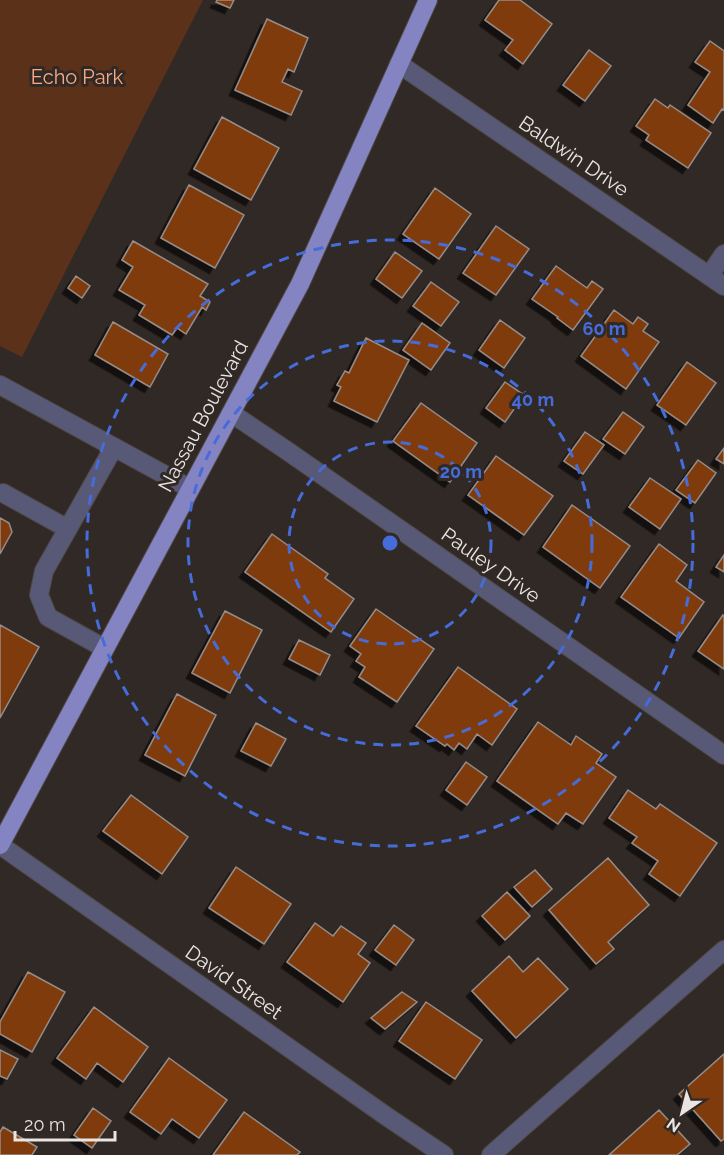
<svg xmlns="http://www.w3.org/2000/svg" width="724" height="1155" font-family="Raleway,sans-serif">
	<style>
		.green { fill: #5c311a }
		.building { fill: #803b10; stroke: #968d88; stroke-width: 1.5; filter: url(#shadow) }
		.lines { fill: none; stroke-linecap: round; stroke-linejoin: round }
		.minor-casing { stroke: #4e4743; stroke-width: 20 }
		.major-casing { stroke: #4e4743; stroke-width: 20 }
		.minor { stroke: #585877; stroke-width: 18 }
		.major { stroke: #8584c3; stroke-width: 18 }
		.ring { fill: none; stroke: #466cda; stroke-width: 3; stroke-dasharray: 10 8 }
		.labels { text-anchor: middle; stroke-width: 6; stroke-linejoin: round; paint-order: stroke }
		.park-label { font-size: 20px; fill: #fbaa80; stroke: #302925 }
		.street-label { font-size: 20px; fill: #eae5e3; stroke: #302925 }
		.centre { fill: #466cda; stroke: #302925; stroke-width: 3 }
		.ring-label { font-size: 18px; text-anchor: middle; font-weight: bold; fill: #466cda; stroke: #302925; stroke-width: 6; stroke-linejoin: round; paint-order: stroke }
	</style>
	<defs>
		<filter id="shadow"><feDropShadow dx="-5.5" dy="5.5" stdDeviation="0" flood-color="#0009"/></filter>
	</defs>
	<rect width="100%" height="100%" fill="#302925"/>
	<path class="green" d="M 0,0 L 203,0 L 22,357 L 0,346 Z"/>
	<path class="building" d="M 217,0 L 234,0 L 230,8 L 216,2 Z
		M 499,0 L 520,0 L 552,24 L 523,64 L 505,50 L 513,40 L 485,20 Z
		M 267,19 L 308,38 L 294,72 L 288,69 L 282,82 L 302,91 L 291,115 L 235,90 Z
		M 710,41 L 724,51 L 724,110 L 722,109 L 713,123 L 688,105 L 710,72 L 695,62 Z
		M 589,50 L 611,66 L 585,101 L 563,85 Z
		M 655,99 L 668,108 L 670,105 L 711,133 L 688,168 L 646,140 L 649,135 L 636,126 Z
		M 222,117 L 279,148 L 251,200 L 194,169 Z
		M 189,185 L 244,215 L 215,268 L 161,238 Z
		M 435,188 L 471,214 L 439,259 L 403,234 Z
		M 496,226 L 529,249 L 496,295 L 463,273 Z
		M 133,241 L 208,284 L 200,296 L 210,302 L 206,310 L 202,307 L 186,334 L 177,328 L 172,335 L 139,315 L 145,305 L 119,290 L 133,267 L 122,260 Z
		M 395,252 L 422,271 L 402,298 L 376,279 Z
		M 556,266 L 587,288 L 592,281 L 603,289 L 573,330 L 557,318 L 558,317 L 532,299 Z
		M 76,276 L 90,286 L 82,298 L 68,288 Z
		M 431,282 L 459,302 L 441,326 L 413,306 Z
		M 614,310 L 633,324 L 638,317 L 648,324 L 643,331 L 659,342 L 626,389 L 581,356 Z
		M 500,320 L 525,338 L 504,368 L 479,350 Z
		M 113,322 L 168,354 L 150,387 L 95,355 Z
		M 422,323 L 450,343 L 431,370 L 403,350 Z
		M 366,338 L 409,360 L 377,422 L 334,401 L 341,387 L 337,385 L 345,371 L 349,373 Z
		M 687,362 L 716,383 L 686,425 L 657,405 Z
		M 505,382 L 524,395 L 505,422 L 486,408 Z
		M 421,403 L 477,443 L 450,482 L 393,441 Z
		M 623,412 L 644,427 L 625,454 L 603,439 Z
		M 585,432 L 604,445 L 583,474 L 564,461 Z
		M 724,448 L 724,464 L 716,459 Z
		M 496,456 L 553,496 L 524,535 L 468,495 Z
		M 698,460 L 716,473 L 695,503 L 676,490 Z
		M 650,478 L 681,499 L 660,529 L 629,507 Z
		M 572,505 L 630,546 L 600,588 L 543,547 Z
		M 0,518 L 9,523 L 12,532 L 0,554 Z
		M 272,534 L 328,574 L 325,578 L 354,599 L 331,632 L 245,572 Z
		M 659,544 L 687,565 L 676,581 L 704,602 L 679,638 L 621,597 Z
		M 724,555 L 724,572 L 716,567 Z
		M 376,609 L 434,649 L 397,702 L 359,677 L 365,667 L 356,661 L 361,654 L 350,646 Z
		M 225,611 L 262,630 L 230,693 L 192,673 Z
		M 723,615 L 724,616 L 724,669 L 698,651 Z
		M 0,625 L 39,647 L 0,718 Z
		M 299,640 L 330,655 L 320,675 L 289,659 Z
		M 458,667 L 517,709 L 492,745 L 477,734 L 467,749 L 459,743 L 454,750 L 447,744 L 445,746 L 416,726 Z
		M 177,694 L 216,715 L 185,776 L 145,755 Z
		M 538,722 L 571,745 L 576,736 L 602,754 L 596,763 L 616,777 L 583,824 L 566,813 L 558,824 L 497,781 Z
		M 256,723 L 286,739 L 271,766 L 241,751 Z
		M 466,762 L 487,777 L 467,805 L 446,790 Z
		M 628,790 L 656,809 L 660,804 L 717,843 L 680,896 L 649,874 L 658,861 L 632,843 L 637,837 L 609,818 Z
		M 131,795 L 188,837 L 162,874 L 103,831 Z
		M 608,858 L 649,905 L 608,942 L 614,949 L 596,964 L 549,910 Z
		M 236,867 L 291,904 L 264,944 L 209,908 Z
		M 535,870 L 552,889 L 532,907 L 514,887 Z
		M 507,892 L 530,916 L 505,940 L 482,916 Z
		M 315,923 L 333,936 L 341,926 L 366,943 L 358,954 L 370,963 L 343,1002 L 287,962 Z
		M 394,925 L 414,940 L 396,965 L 375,950 Z
		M 509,956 L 523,972 L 538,958 L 568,989 L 516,1038 L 472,991 Z
		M 28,972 L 65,992 L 32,1052 L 0,1034 L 0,1022 Z
		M 402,992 L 417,1002 L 385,1029 L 371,1018 Z
		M 426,1002 L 482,1040 L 455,1079 L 399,1041 Z
		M 94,1007 L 148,1047 L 123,1082 L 97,1063 L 86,1079 L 57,1058 Z
		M 0,1050 L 18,1059 L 7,1079 L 0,1076 Z
		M 724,1054 L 724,1139 L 721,1141 L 679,1094 Z
		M 169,1058 L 227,1100 L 199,1138 L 172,1119 L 161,1134 L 130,1112 Z
		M 93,1108 L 111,1121 L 92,1148 L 74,1135 Z
		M 659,1110 L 690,1144 L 677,1155 L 609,1155 Z
		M 244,1112 L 300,1152 L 297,1155 L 213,1155 Z
		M 3,1127 L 37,1147 L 32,1155 L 0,1155 L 0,1132 Z"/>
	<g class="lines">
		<g class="minor-casing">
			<path id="minor" d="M 399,64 L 724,286
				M 709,276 L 724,254
				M 0,385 L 189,488
				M 231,413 L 286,450 L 724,755
				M 3,493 L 68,529
				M 104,648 L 48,617 L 39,595 L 44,571 L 114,447
				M 0,845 L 386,1116 L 444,1155
				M 491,1155 L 724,950"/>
		</g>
		<g class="major-casing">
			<path id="major" d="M 0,845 L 300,284 L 428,0"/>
		</g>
		<use href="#minor" class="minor"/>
		<use href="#major" class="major"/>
	</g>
	<g class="ring">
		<circle cx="390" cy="543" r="101"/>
		<circle cx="390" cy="543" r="202"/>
		<circle cx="390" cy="543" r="303"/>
	</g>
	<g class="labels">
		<g class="park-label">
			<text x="77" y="84">Echo Park</text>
		</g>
		<g class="street-label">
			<text transform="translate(574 156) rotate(34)" y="7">Baldwin Drive</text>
			<text transform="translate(203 416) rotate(-62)" y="7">Nassau Boulevard</text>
			<text transform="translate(491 565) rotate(35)" y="7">Pauley Drive</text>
			<text transform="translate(234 982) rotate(35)" y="7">David Street</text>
		</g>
	</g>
	<circle cx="390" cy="543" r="9" class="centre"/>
	<g class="ring-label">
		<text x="604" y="335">60 m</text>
		<text x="533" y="406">40 m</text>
		<text x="461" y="478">20 m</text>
	</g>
	<g transform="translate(682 1113) rotate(215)" stroke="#302925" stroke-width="4.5" paint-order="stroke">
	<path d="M0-4.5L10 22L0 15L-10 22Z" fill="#eae5e3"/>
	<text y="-9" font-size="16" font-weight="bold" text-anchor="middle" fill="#eae5e3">N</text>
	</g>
	<path d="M15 1131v9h100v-9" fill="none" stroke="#eae5e3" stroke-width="3"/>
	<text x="24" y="1131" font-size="18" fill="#eae5e3" stroke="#302925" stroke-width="4.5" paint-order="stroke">20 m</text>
</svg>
